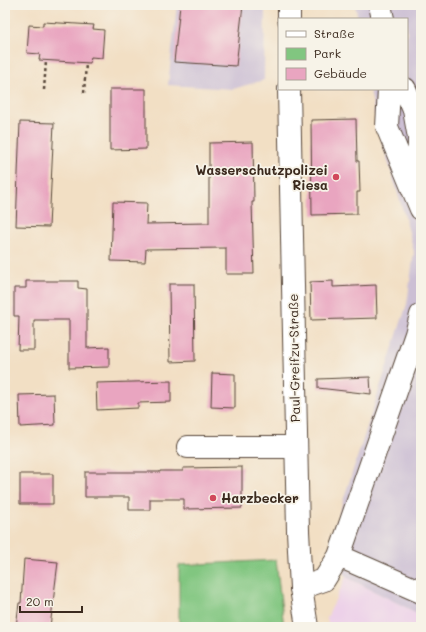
<svg xmlns="http://www.w3.org/2000/svg" width="426" height="632" font-family="Mali,sans-serif">
	<style>
		.built { fill: #edd1e9 }
		.industrial { fill: #ccbfd4 }
		.green { fill: #81c680; stroke: #5e784f }
		.building { fill: #e9a5c0 }
		.lines { fill: none; stroke-linecap: round; stroke-linejoin: round }
		.minor-casing { stroke: #564537; stroke-width: 24 }
		.major-casing { stroke: #564537; stroke-width: 24 }
		.path { stroke: #564537; stroke-width: 2.5; stroke-dasharray: 3 3; stroke-linecap: butt }
		.minor { stroke: #fff; stroke-width: 22 }
		.major { stroke: #fff; stroke-width: 22 }
		.poi-dot { fill: #d1495b; stroke: #f7f3e8; stroke-width: 1.5 }
		.labels { text-anchor: middle; stroke-width: 3.5; stroke-linejoin: round; paint-order: stroke }
		.poi-label { font-size: 13px; font-weight: bold; fill: #3b2a1e; stroke: #f7f3e8; text-anchor: end }
		.street-label { font-size: 13px; fill: #3b2a1e; stroke: #f7f3e8 }
	</style>
	<rect width="100%" height="100%" fill="#f7f3e8"/>
	<filter id="ink" filterUnits="userSpaceOnUse"><feTurbulence type="fractalNoise" baseFrequency=".025" numOctaves="2"/><feDisplacementMap in="SourceGraphic" scale="8" xChannelSelector="R" yChannelSelector="G"/><feConvolveMatrix kernelMatrix="1 2 1 2 8 2 1 2 1" color-interpolation-filters="sRGB"/></filter>
	<filter id="wash" filterUnits="userSpaceOnUse"><feTurbulence type="fractalNoise" baseFrequency=".012" numOctaves="4" result="noise"/><feDisplacementMap in="SourceGraphic" scale="16" xChannelSelector="R" yChannelSelector="G"/><feGaussianBlur stdDeviation="0.9" result="paint"/><feColorMatrix in="noise" values="0 0 0 0 0 0 0 0 0 0 0 0 0 0 0 0 0 1.4 0 .05"/><feComposite in="paint" operator="in"/></filter>
	<g filter="url(#wash)">
		<rect width="100%" height="100%" fill="#f2dfc4"/>
		<path class="built" d="M 346,577 L 421,615 L 421,627 L 329,627 L 327,618 Z"/>
		<path class="industrial" d="M 177,5 L 265,5 L 264,80 L 233,89 L 168,85 Z
			M 355,5 L 421,5 L 421,615 L 346,577 L 332,535 L 407,304 L 414,252 L 405,217 L 376,122 L 370,89 L 407,89 L 407,19 L 358,19 Z"/>
		<path class="green" d="M 276,560 L 284,627 L 179,627 L 179,565 Z"/>
		<g id="blocks">
			<path class="building" d="M 180,5 L 243,5 L 236,66 L 174,62 Z
				M 43,22 L 94,25 L 93,29 L 104,30 L 102,58 L 91,57 L 90,63 L 39,60 L 40,54 L 27,53 L 29,25 L 43,26 Z
				M 110,89 L 146,89 L 146,149 L 110,150 Z
				M 356,119 L 357,161 L 359,161 L 360,192 L 357,192 L 357,214 L 312,215 L 311,120 Z
				M 20,122 L 54,123 L 49,227 L 16,226 Z
				M 253,142 L 254,202 L 252,202 L 254,274 L 226,274 L 226,248 L 146,249 L 145,262 L 111,261 L 113,202 L 147,203 L 146,224 L 209,223 L 209,143 Z
				M 26,281 L 78,281 L 78,288 L 87,289 L 87,348 L 109,347 L 109,367 L 69,368 L 69,320 L 34,320 L 34,350 L 18,350 L 19,316 L 14,316 L 14,288 L 26,288 Z
				M 333,281 L 333,287 L 376,285 L 377,318 L 311,320 L 310,282 Z
				M 169,284 L 194,284 L 195,361 L 170,362 Z
				M 212,373 L 235,374 L 235,408 L 211,407 Z
				M 370,377 L 371,394 L 318,388 L 318,379 Z
				M 171,381 L 171,402 L 138,403 L 138,408 L 97,410 L 96,383 Z
				M 54,394 L 55,425 L 20,427 L 19,395 Z
				M 242,467 L 242,508 L 184,509 L 184,499 L 150,499 L 150,510 L 129,510 L 129,497 L 85,497 L 85,472 L 160,472 L 160,471 L 183,471 L 183,468 Z
				M 20,474 L 53,474 L 53,504 L 20,504 Z
				M 24,559 L 58,562 L 50,627 L 16,627 L 19,603 L 21,603 Z"/>
		</g>
	</g>
	<g filter="url(#ink)">
		<use href="#blocks" fill-opacity="0" stroke="#564537" stroke-width="1"/>
		<g class="lines">
			<g class="minor-casing">
				<path id="minor" d="M 380,5 L 383,19
					M 389,89 L 387,127 L 421,209
					M 405,89 L 414,110 L 419,138 L 418,191
					M 188,447 L 295,447
					M 339,556 L 421,592
					M 301,588 L 324,580 L 339,556 L 416,334 L 421,315"/>
			</g>
			<g class="major-casing">
				<path id="major" d="M 289,5 L 289,19
					M 289,89 L 298,531 L 301,588 L 307,627"/>
			</g>
			<path class="path" d="M 44,90 L 46,61
				M 84,93 L 86,63"/>
			<use href="#minor" class="minor"/>
			<use href="#major" class="major"/>
		</g>
	</g>
	<g class="poi-dot">
		<circle cx="336" cy="177" r="4"/>
		<circle cx="213" cy="498" r="4"/>
	</g>
	<g class="labels">
		<g class="poi-label">
			<text x="328" y="175">Wasserschutzpolizei<tspan x="328" dy="15">Riesa</tspan></text>
			<text x="221" y="503" text-anchor="start">Harzbecker</text>
		</g>
		<g class="street-label">
			<text transform="translate(294 358) rotate(-91)" y="5">Paul-Greifzu-Straße</text>
		</g>
	</g>
	<rect width="426" height="632" fill="none" stroke="#f7f3e8" stroke-width="20"/>
	<rect x="278" y="18" width="130" height="72" fill="#f7f3e8" stroke="#aca397"/>
	<rect x="286" y="31" width="20" height="6" fill="#ffffff" stroke="#aca397"/>
	<text x="314" y="38" font-size="12" fill="#3b2a1e">Straße</text>
	<rect x="286" y="48" width="20" height="12" fill="#81c680" stroke="#aca397"/>
	<text x="314" y="58" font-size="12" fill="#3b2a1e">Park</text>
	<rect x="286" y="68" width="20" height="12" fill="#e9a5c0" stroke="#aca397"/>
	<text x="314" y="78" font-size="12" fill="#3b2a1e">Gebäude</text>
	<path d="M20 606v6h62v-6" fill="none" stroke="#3b2a1e" stroke-width="2"/>
	<text x="26" y="606" font-size="12" fill="#3b2a1e" stroke="#f7f3e8" stroke-width="3" paint-order="stroke">20 m</text>
</svg>
